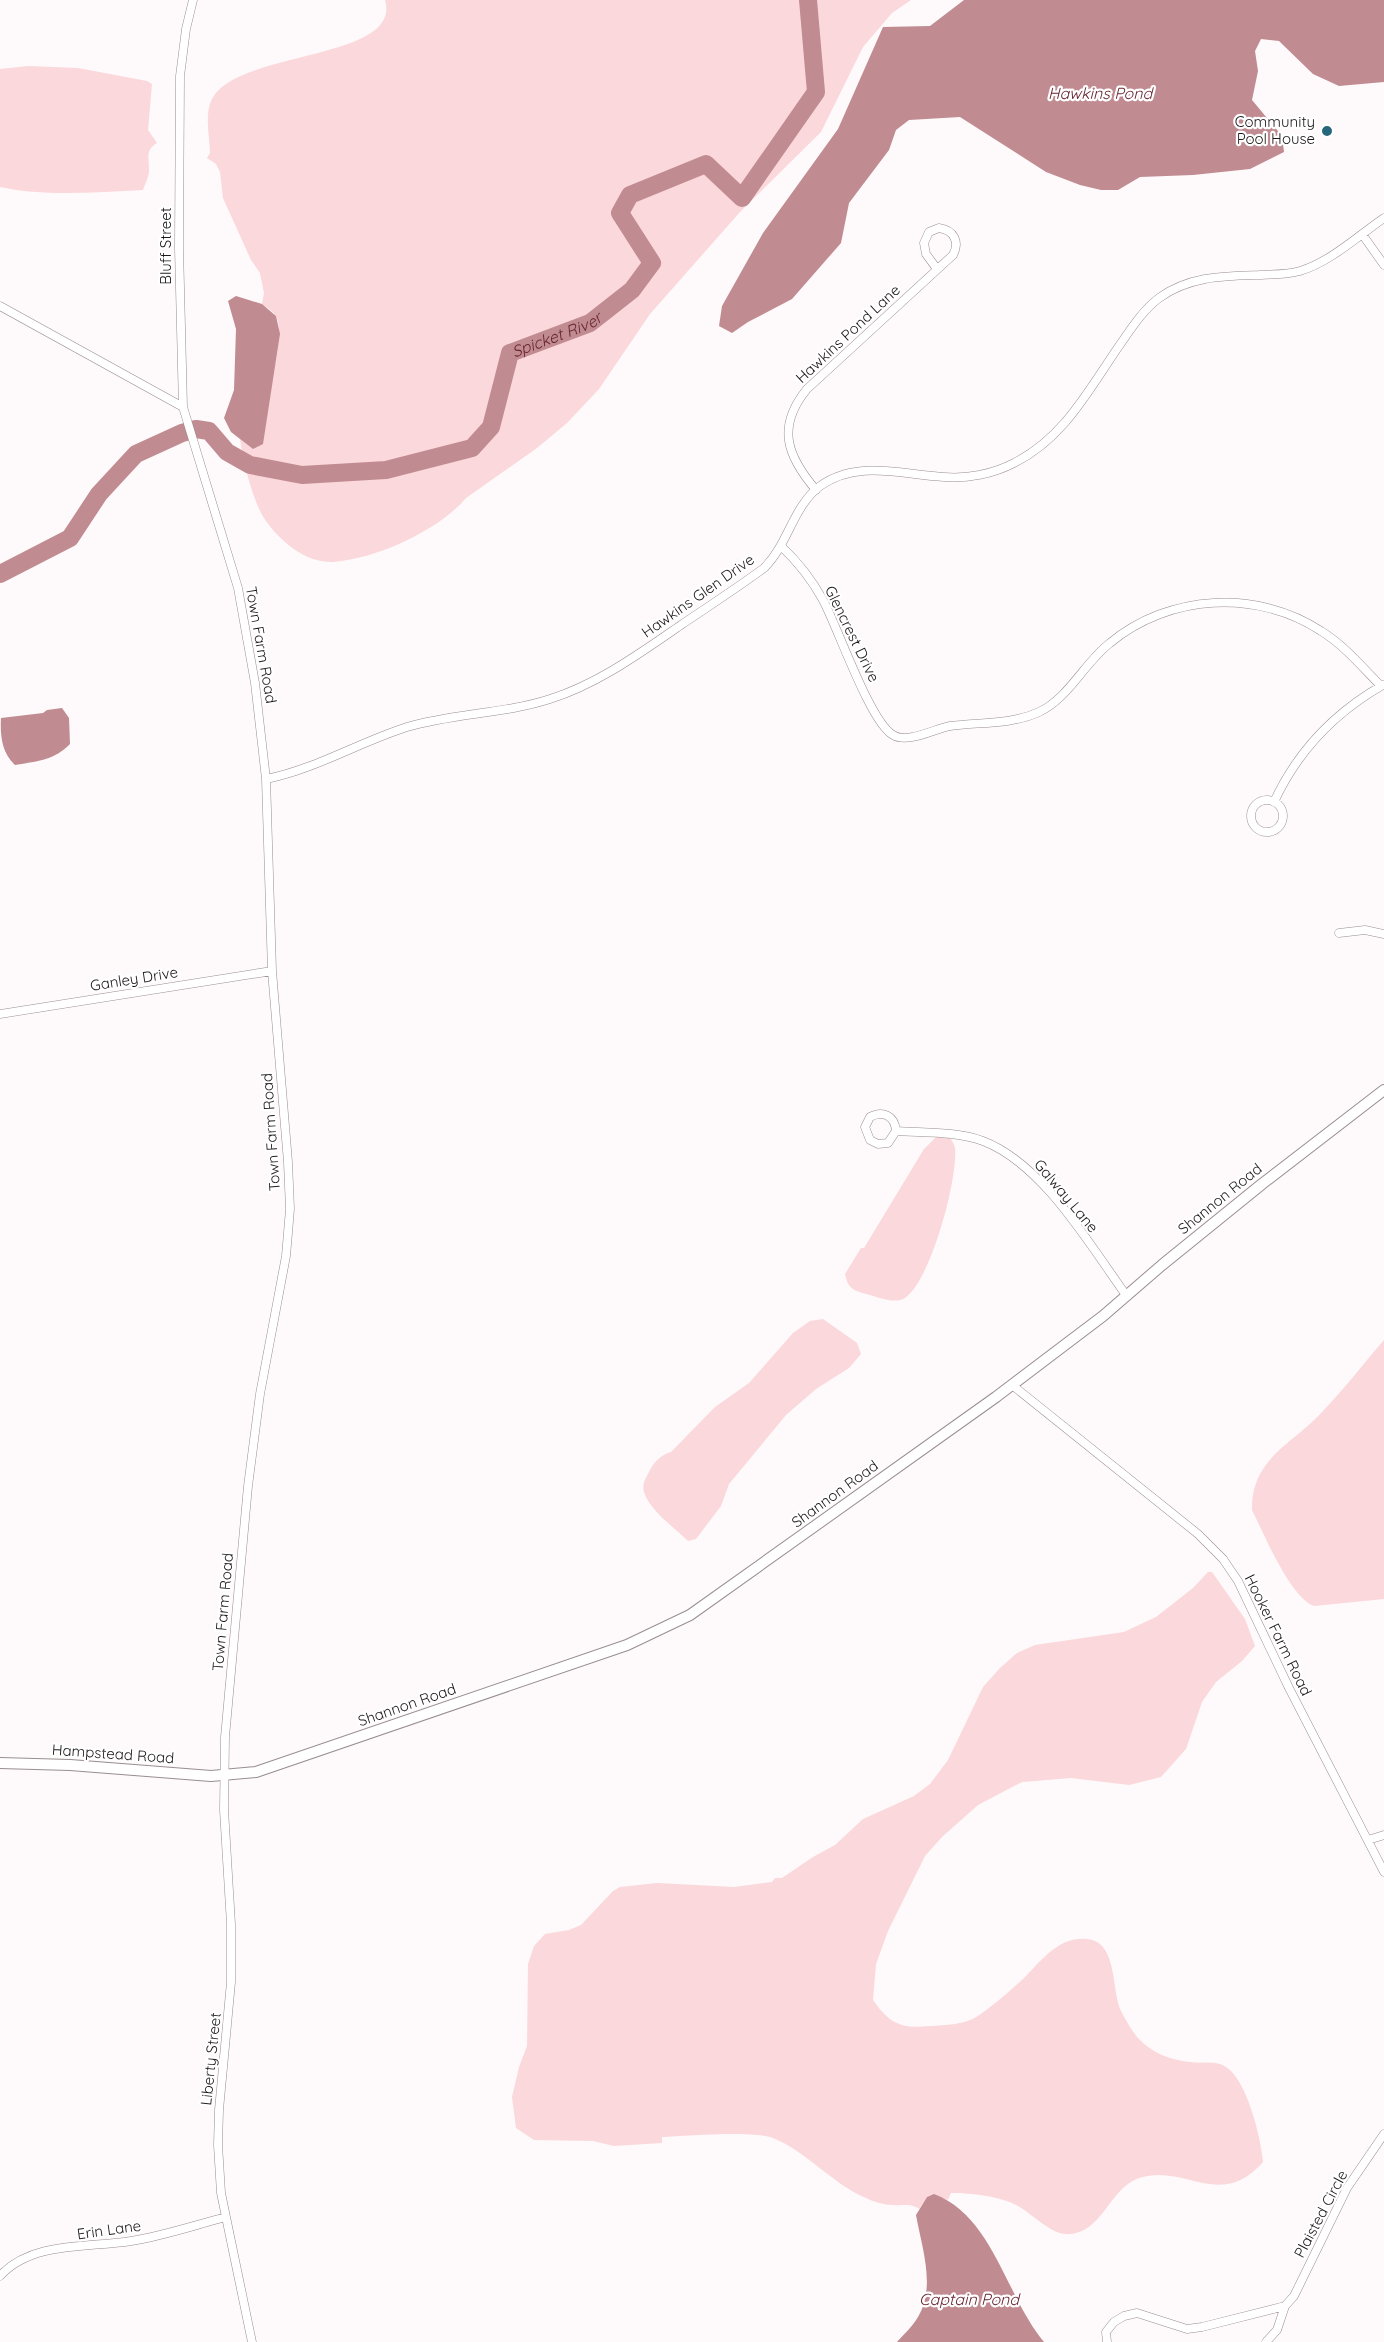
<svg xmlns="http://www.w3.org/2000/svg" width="1384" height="2342" font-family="Quicksand,sans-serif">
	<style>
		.green { fill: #fbd8db }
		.water { fill: #c08b91 }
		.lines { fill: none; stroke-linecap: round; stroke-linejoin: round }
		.river { stroke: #c08b91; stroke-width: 18 }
		.street-casing { stroke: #998e8f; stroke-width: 9 }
		.secondary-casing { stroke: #998e8f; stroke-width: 12 }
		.street { stroke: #fff; stroke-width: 8 }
		.secondary { stroke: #fff; stroke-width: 10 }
		.poi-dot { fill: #27677c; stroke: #fff; stroke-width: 2 }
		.labels { text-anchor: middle; stroke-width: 4.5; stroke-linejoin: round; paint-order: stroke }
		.poi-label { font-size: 15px; fill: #1c1818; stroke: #fff; text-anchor: end }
		.street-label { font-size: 15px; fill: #1c1818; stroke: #fff }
		.water-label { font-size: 16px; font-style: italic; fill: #682633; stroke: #fff }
	</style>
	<rect width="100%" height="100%" fill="#fef9fa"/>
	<path class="green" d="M 385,0 L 911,0 L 892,13 L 863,47 L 821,132 L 740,212 L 650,314 L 599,389 L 567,423 L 537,448 L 466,498 C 449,518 423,533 399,544 C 379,553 355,560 333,562 C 306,563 281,542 266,521 C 253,503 243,461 240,439 L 253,449 C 260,424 288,337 276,316 C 273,311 266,307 262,304 L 264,293 L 260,273 L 251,260 L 223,198 L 220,172 L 216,164 L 207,158 L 210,153 C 210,137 204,114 212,99 C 236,50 403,61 385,0 Z
		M 28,66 L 78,68 L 147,81 L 152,84 L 148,130 L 157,143 C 145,150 149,158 149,170 C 149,177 145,184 143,190 C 96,192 46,197 0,187 L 0,69 Z
		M 949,1136 C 951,1140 954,1143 955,1148 C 958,1179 931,1280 905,1298 C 895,1304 880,1298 870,1295 C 855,1291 848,1290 845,1274 L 861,1248 L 864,1248 L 924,1149 L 936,1137 Z
		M 823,1319 L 857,1343 L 861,1354 L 849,1368 L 816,1389 L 786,1415 L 729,1484 L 721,1506 L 696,1539 L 688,1541 C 674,1527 650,1511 644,1492 C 642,1485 645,1479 648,1474 C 653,1463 660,1455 671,1452 L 715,1407 L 749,1383 L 793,1333 L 810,1321 Z
		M 1384,1340 L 1384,1599 L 1314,1606 C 1290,1597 1264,1534 1252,1510 C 1251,1457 1294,1444 1324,1410 C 1345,1388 1364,1363 1384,1340 Z
		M 1208,1572 L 1212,1572 L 1245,1619 L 1255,1646 L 1242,1661 L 1216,1682 L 1202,1702 L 1186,1749 L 1161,1777 L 1129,1785 L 1071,1778 L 1022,1782 L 978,1805 L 942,1837 L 925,1856 L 888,1931 L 876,1964 L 873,2000 C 890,2024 901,2029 930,2026 C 947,2025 964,2025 978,2016 C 994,2005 1010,1991 1024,1978 C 1041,1961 1059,1936 1087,1939 C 1118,1942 1111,1989 1121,2011 C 1125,2019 1132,2031 1138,2038 C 1152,2053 1170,2060 1190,2062 C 1202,2064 1215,2060 1226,2067 C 1247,2080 1261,2138 1263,2162 C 1220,2211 1185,2163 1139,2178 C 1109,2188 1101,2237 1065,2234 C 1050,2233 1031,2213 1018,2206 C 1000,2196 971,2193 951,2193 L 948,2200 L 933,2195 L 927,2197 L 919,2209 C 910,2203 904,2206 893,2205 C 884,2205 874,2202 866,2198 C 831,2183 806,2151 773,2138 C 753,2130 686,2136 662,2137 L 662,2143 L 614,2146 L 593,2141 L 534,2140 L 516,2128 L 512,2097 L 519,2067 L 527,2046 L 528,1964 L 534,1946 L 545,1934 L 569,1930 L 581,1925 L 613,1891 L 620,1887 L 657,1883 L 734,1887 L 772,1882 L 775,1878 L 782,1878 L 813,1857 L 835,1845 L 863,1819 L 914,1796 L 930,1784 L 948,1760 L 983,1687 L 1000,1668 L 1017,1653 L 1035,1645 L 1124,1632 L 1156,1617 L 1193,1588 Z"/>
	<path class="water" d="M 964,0 L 1384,0 L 1384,82 L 1339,86 L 1313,74 L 1279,41 L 1261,39 L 1255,51 L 1258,71 L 1252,100 L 1282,136 L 1284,152 L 1250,169 L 1193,175 L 1140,177 L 1118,190 L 1101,190 L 1080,185 L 1046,172 L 960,117 L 909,120 L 896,130 L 889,150 L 849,203 L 841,243 L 792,299 L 748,322 L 732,333 L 719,326 L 722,306 L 763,233 L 838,129 L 883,27 L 930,26 Z
		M 236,296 L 262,304 L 276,316 L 280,334 L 263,444 L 253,449 L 231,432 L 224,418 L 234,390 L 236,329 L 228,301 Z
		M 62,708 L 69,718 L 70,744 C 53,761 38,761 15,765 C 2,753 0,736 1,718 L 43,713 L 47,710 Z
		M 934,2194 C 993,2216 1006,2297 1044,2342 L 897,2342 C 904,2334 913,2326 918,2317 C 936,2287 922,2248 916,2215 L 927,2197 Z"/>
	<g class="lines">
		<path class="river" id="s1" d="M 0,574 L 70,538 L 99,494 L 136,454 L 182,433 L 196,429 L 209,431 L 227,452 L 250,465 L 302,475 L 386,470 L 472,448 L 491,427 L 510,353 L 590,323 L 632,290 L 652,263 L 620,213 L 630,195 L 706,164 L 742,198 L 816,92 L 808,0"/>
		<g class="street-casing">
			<path id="street" d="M 193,0 L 186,29 L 180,76 L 179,248 L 183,407 L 238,588 L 255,683 L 266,779 L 272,971 L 288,1162 L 290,1209 L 286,1256 L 260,1394 L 248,1486 L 225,1737 L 224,1810 L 231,1924 L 231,1982 L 219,2110 L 218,2145 L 221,2193 L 252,2342
				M 1362,234 L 1384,265
				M 0,306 L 183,407
				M 816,490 C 787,456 776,427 807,389 L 953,255 C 960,242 954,230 939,228 L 929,232 L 924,243 L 926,254 L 937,269
				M 781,546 C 798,562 812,580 823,600 C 838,628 870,722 893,735 C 907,744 934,729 950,726 C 979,722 1011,725 1039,712 C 1069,698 1084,663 1110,643 C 1169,594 1257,589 1321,631 C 1344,645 1362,667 1381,686
				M 266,779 C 313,770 360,742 407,727 C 454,713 504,714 550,699 C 598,684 640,653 681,625 C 709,606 737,588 764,568 C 788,545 793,506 820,486 C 858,459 902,475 944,477 C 967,479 993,474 1014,463 C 1064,438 1088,391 1119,346 C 1131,329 1142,311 1159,298 C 1189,276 1224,276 1259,275 C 1273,274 1286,275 1300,271 C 1330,262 1358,236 1384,218
				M1251 816a16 16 0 1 1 32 0a16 16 0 1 1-32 0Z
				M 1274,802 C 1298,750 1334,713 1383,685
				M 1339,933 L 1365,930 L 1384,934
				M 0,1014 L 272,971
				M 896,1131 L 888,1143 L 878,1144 L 870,1140 L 865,1127 L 870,1117 C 883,1110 895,1116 896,1131 C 924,1133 956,1131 983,1141 C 1043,1164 1089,1244 1126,1295
				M 1012,1385 L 1198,1534 L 1223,1559 L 1238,1581 L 1289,1688 L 1384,1872
				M 1368,1840 L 1384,1835
				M 0,2276 C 32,2241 88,2248 131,2241 C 163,2236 195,2225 226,2217
				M 1107,2342 L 1106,2332 L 1114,2322 L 1124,2316 L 1137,2313 L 1187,2329 L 1202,2327 L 1285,2306
				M 1266,2342 L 1277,2330 L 1285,2306 L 1294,2296 L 1347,2188 L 1384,2134"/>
		</g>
		<g class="secondary-casing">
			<path id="secondary" d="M 0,1763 L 70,1765 L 211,1776 L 256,1772 L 627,1645 L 690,1615 L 996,1397 L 1103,1316 L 1162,1265 L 1262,1184 L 1384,1090"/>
		</g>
		<use href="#street" class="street"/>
		<use href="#secondary" class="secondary"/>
	</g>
	<circle class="poi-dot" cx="1327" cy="131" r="6"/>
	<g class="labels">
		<g class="poi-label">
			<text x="1315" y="127">Community<tspan x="1315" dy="17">Pool House</tspan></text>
		</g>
		<g class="street-label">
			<text transform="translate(166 246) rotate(-90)" y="5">Bluff Street</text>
			<text transform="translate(848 334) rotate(-43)" y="5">Hawkins Pond Lane</text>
			<text transform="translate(698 596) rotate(-35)" y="5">Hawkins Glen Drive</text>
			<text transform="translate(852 634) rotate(64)" y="5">Glencrest Drive</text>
			<text transform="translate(261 645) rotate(80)" y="5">Town Farm Road</text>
			<text transform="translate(134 979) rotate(-9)" y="5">Ganley Drive</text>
			<text transform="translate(271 1132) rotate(-94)" y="5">Town Farm Road</text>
			<text transform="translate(1066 1196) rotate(50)" y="5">Galway Lane</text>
			<text transform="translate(1220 1199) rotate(-39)" y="5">Shannon Road</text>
			<text transform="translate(835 1494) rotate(-36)" y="5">Shannon Road</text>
			<text transform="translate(223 1612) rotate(-85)" y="5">Town Farm Road</text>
			<text transform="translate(1278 1635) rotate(64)" y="5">Hooker Farm Road</text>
			<text transform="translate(407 1705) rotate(-19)" y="5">Shannon Road</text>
			<text transform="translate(113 1754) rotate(4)" y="5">Hampstead Road</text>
			<text transform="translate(211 2059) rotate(-84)" y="5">Liberty Street</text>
			<text transform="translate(1321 2214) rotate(-62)" y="5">Plaisted Circle</text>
			<text transform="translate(109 2230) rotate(-8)" y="5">Erin Lane</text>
		</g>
		<g class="water-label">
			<text x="1100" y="99">Hawkins Pond</text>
			<text dy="6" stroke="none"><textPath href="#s1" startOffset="699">Spicket River</textPath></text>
			<text x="969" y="2305">Captain Pond</text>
		</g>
	</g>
</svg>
